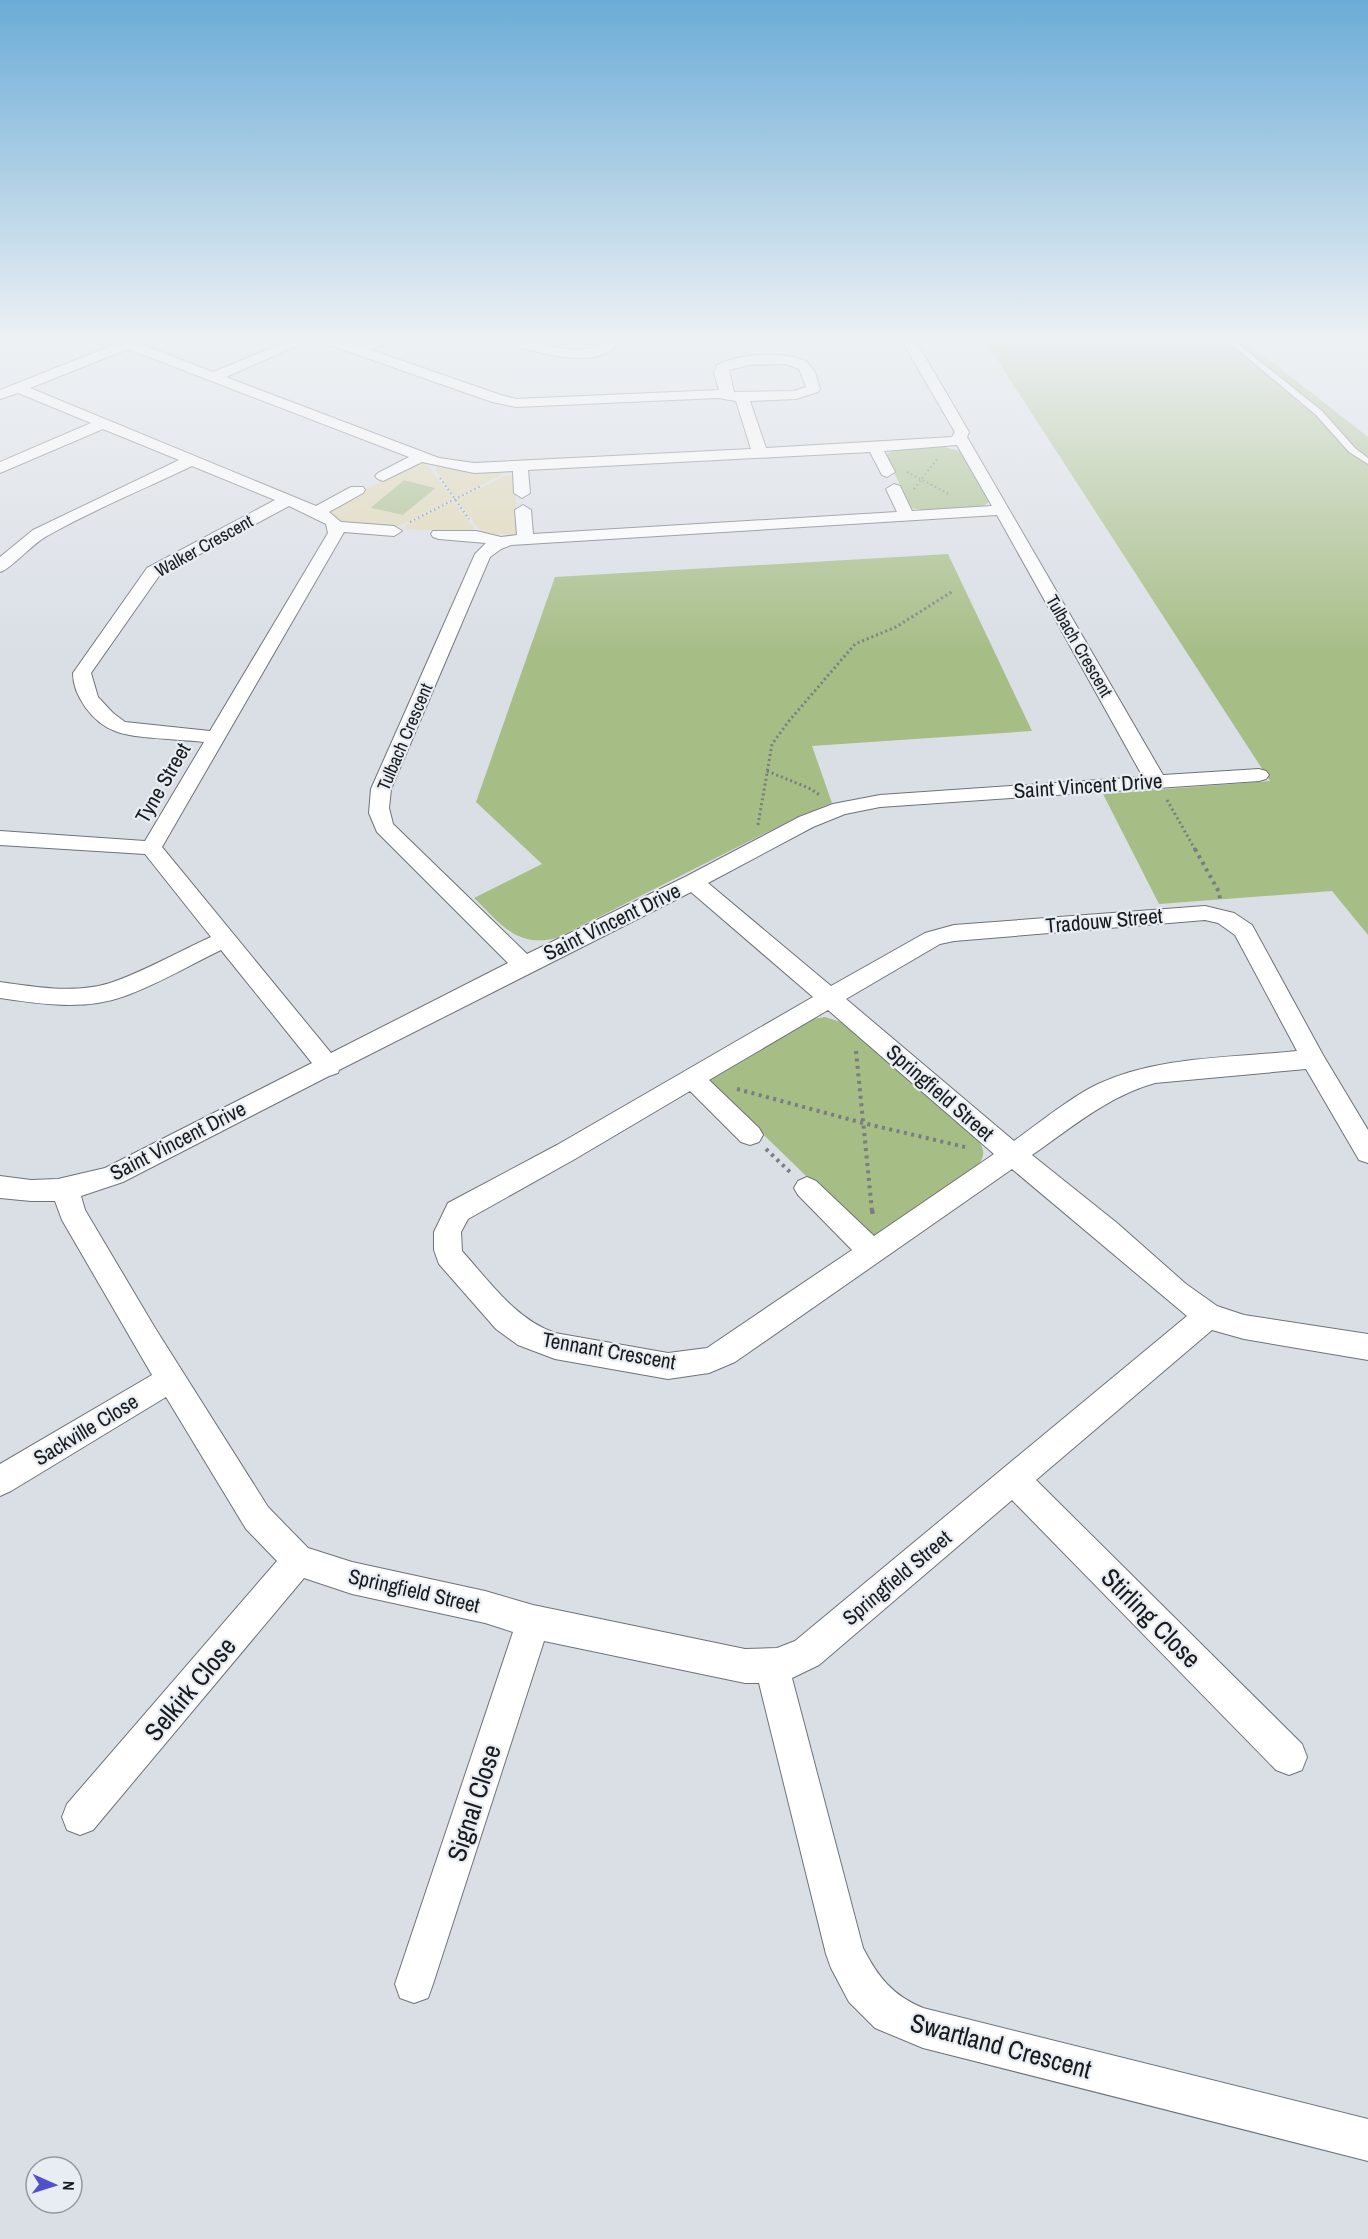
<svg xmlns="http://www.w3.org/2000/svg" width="1368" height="2239" font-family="'Archivo Narrow',sans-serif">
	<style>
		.green { fill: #a7bd86 }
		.sand { fill: #dfd5b1; fill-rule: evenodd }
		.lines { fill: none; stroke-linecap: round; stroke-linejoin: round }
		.service-casing { stroke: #6e7379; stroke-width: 2 }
		.minor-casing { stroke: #6e7379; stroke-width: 2 }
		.path-far3 { stroke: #797d81; stroke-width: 2; stroke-dasharray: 1.5 3; stroke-linecap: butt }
		.path-far2 { stroke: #797d81; stroke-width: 3; stroke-dasharray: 2 3; stroke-linecap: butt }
		.path-far1 { stroke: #797d81; stroke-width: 4; stroke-dasharray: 3 4.5; stroke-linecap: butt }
		.path { stroke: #797d81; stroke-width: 4.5; stroke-dasharray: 4 5; stroke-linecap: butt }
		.service { fill: #fff; fill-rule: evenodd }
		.minor { fill: #fff; fill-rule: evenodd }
		.labels { text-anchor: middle; stroke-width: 4.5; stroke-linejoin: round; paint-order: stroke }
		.far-street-label { font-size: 18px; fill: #181a1c; stroke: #e7edf3 }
		.street-label { font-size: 21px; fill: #181a1c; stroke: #e7edf3 }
		.near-street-label { font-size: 26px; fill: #181a1c; stroke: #e7edf3 }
	</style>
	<rect width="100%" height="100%" fill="#dadfe6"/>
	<path class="green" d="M 983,338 L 1241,338 L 1368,437 L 1368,935 L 1332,891 L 1159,904 L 1103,794 L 1270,781 Z
		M 944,447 L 960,451 L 989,502 L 982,507 L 923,510 L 911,508 L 886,455 L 894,450 Z
		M 404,480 L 436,488 L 403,515 L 370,508 Z
		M 948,554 L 1032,731 L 812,746 L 832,803 L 797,817 L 557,938 C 516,948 501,924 474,898 L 542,864 L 476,802 L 555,577 Z
		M 825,1017 L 841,1022 L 976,1138 C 985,1148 986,1156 977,1166 L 870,1238 L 707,1080 L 813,1019 Z"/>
	<path class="sand" d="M 524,338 L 603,338 L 604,343 C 587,355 540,350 524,338 Z
		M 420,462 L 426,463 L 453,499 L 395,528 L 343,523 L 329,512 L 329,508 ZM 404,480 L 436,488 L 403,515 L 370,508 Z
		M 436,466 L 466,471 L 502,471 L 501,475 L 456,498 L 435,470 Z
		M 514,475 L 519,534 L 483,534 L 457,500 L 504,476 Z
		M 454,501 L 474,528 L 473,531 L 404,529 L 406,525 Z"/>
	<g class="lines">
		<g class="service-casing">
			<path id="service" d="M 1224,338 L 1231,338 L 1322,411 L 1355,448 L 1368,458 L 1368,464 L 1349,452 L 1316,415 Z"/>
		</g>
		<g class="minor-casing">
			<path id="minor" d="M 131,338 L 150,338 L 140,344 L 213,372 L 296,338 L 315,338 L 226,377 L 439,458 L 474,463 L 751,449 L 736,401 L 718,398 L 516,407 L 492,402 L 318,341 L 316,338 L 336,338 L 359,346 L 377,338 L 395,338 L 371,350 L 501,395 L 516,399 L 719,390 L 714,373 L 717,365 C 742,353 780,351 806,361 L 815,372 L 820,389 L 818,392 L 796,399 L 750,401 L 766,448 L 952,437 L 955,432 L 900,338 L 914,338 L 969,432 L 967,437 L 1163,775 L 1259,769 L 1266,771 L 1269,775 L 1266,779 L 1259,781 L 880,807 L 845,814 L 813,827 L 708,883 L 831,986 L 925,933 L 954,925 L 1205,906 L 1234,913 L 1252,925 L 1323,1055 L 1368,1130 L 1368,1163 L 1359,1160 L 1306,1069 L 1155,1083 C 1108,1096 1071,1128 1032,1155 L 1117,1223 L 1186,1284 L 1217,1306 L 1244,1315 L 1368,1334 L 1368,1360 L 1244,1339 L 1212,1330 L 1036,1480 L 1302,1744 L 1307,1757 L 1302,1770 L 1289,1775 L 1276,1770 L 1012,1500 L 819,1665 L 792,1678 L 863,1948 C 878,1977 892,1995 923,2008 L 1368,2119 L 1368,2161 L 923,2048 L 875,2028 L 849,2002 L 831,1968 L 826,1954 L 759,1683 L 745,1683 L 544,1641 L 433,1984 L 428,1998 L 414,2003 L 400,1998 L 395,1984 L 513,1632 L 485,1623 L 352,1594 L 304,1578 L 93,1830 L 80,1835 L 67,1830 L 62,1817 L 67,1804 L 277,1561 L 246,1529 L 166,1397 L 11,1491 L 0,1496 L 0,1464 L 152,1375 L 62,1220 L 55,1201 L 31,1201 L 0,1198 L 0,1176 L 31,1180 L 58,1179 L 105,1168 L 312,1063 L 221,950 C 190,965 158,984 125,996 C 84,1011 41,1004 0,998 L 0,982 C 35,987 75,994 110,983 C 141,973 180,951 211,937 L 145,854 L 0,845 L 0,831 L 145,841 L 204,742 C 181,739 134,739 115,731 C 93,723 73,696 73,673 L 147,568 L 275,500 L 192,466 C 144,489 93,510 47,536 C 33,543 10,570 0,572 L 0,557 L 33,530 L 179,460 L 103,429 L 0,473 L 0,462 L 91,423 L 18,393 L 0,399 L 0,390 ZM 128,349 L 409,457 L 378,473 L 375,476 L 378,479 L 383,481 L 422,462 L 474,473 L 513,471 L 514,493 L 522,498 L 530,493 L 528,470 L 870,452 L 882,475 L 887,477 L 895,472 L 884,451 L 957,445 L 992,506 L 912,511 L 900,486 L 894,484 L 886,489 L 897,512 L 533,534 L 531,510 L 523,505 L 515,510 L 517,535 L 501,537 L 476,531 L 433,531 L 431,534 L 433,537 L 439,539 L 486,543 L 475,554 L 371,789 L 369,813 L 377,832 L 508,963 L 331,1053 L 162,847 L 344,532 L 394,536 L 402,531 L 394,526 L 341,522 L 329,512 L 363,493 L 365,490 L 363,487 L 351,487 L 316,506 L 30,388 ZM 785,364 L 799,369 L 806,387 L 794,391 L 734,392 L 729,370 L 749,365 ZM 289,506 L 326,524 L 328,533 L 210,731 L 125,722 L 113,713 L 98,697 L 91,673 L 159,576 ZM 997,515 L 1143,777 L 880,795 L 833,804 L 799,817 L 685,877 L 527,954 L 393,824 L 389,808 L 391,789 L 490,557 L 501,549 L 511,545 ZM 691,892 L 813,997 L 557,1145 L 448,1203 L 434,1232 L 434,1250 L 439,1264 L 496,1329 L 518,1345 L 555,1359 L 668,1379 L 709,1373 L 735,1362 L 1012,1169 L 1187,1316 L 795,1641 L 777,1648 L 745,1649 L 533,1605 L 485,1591 L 352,1562 L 308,1548 L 268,1507 L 155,1328 L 85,1210 L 81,1196 L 123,1182 L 329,1076 L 338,1073 L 339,1070 ZM 1205,920 L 1218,923 L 1235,935 L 1297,1051 C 1231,1058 1159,1056 1098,1084 C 1071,1097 1039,1123 1014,1141 L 846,999 L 940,944 L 954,941 ZM 828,1010 L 994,1154 L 874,1236 L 816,1181 L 807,1177 L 798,1181 L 794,1188 L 798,1195 L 852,1250 L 707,1348 L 668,1353 L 555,1333 C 515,1319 490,1282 462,1251 L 461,1232 L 468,1219 L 575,1159 L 690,1091 L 741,1142 L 750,1145 L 759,1142 L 763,1135 L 759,1128 L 709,1080 Z
				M 511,338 C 540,338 573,361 603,343 L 603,338 L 617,338 L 617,345 C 596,369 540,354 514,345 Z"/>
		</g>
		<path class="path-far3" d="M 907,472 L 951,495
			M 440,478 L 469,519
			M 914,489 L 937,459
			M 410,522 L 481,486"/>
		<path class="path-far2" d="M 767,771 L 811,789 L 821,796
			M 1167,800 L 1196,851
			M 758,825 L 772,744 L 789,721 L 855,644 L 896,627 L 953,591"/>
		<path class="path-far1" d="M 1195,849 L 1219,892 L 1220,899
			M 856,1051 L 872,1211
			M 737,1089 L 863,1123 L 965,1147
			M 766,1149 L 791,1173"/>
		<path class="path" d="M 872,1210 L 873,1216"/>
		<use href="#service" class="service"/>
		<use href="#minor" class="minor"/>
	</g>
	<linearGradient id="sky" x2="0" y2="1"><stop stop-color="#6bacd7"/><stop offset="0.52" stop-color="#eef1f4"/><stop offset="1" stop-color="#eef1f4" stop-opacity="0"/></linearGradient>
	<rect width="1368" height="652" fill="url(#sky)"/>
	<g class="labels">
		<g class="far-street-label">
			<text transform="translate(204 546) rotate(-29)" y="6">Walker Crescent</text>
			<text transform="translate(1079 646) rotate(60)" y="6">Tulbach Crescent</text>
			<text transform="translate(405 737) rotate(-67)" y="6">Tulbach Crescent</text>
		</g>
		<g class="street-label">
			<text transform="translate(163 783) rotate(-60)" y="7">Tyne Street</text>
			<text transform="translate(1088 786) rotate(-4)" y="7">Saint Vincent Drive</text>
			<text transform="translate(1104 921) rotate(-5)" y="7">Tradouw Street</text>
			<text transform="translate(612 922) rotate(-26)" y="7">Saint Vincent Drive</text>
			<text transform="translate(940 1093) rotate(41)" y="7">Springfield Street</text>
			<text transform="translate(178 1141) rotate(-27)" y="7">Saint Vincent Drive</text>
			<text transform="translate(609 1351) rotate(10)" y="7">Tennant Crescent</text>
			<text transform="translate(86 1430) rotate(-31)" y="7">Sackville Close</text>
			<text transform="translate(897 1578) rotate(-40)" y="7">Springfield Street</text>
			<text transform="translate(414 1591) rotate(13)" y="7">Springfield Street</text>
		</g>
		<g class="near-street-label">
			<text transform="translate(1151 1618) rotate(45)" y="9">Stirling Close</text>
			<text transform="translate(190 1689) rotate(-50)" y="9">Selkirk Close</text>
			<text transform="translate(474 1803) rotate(-72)" y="9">Signal Close</text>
			<text transform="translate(1001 2046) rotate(15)" y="9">Swartland Crescent</text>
		</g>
	</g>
	<g transform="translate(54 2185) rotate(93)"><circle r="28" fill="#e7edf3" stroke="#94999d" stroke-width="1.5"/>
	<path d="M0-4.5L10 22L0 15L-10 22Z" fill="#4f52c9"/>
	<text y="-9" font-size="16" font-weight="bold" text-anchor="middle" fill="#181a1c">N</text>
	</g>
</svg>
